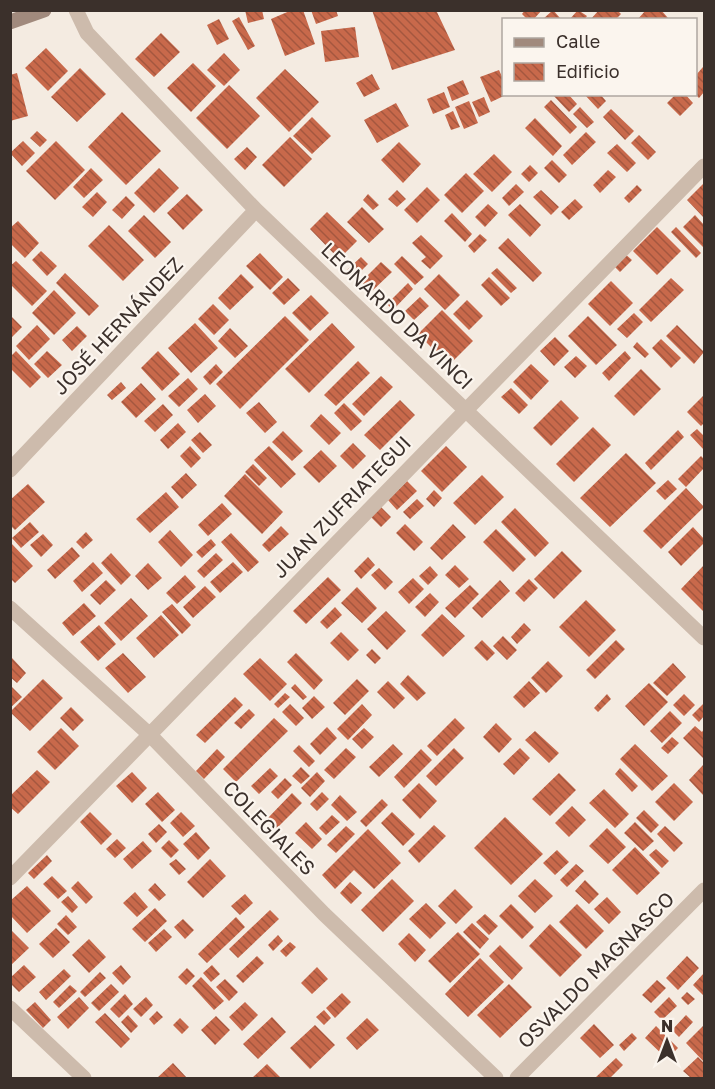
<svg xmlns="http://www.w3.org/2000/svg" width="715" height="1089" font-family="'Golos Text',sans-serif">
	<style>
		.building { fill: url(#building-back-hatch) }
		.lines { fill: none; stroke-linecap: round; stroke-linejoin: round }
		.minor { stroke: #cdbbac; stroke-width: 15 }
		.secondary { stroke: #a18a7d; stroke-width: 15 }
		.labels { text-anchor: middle; stroke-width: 4.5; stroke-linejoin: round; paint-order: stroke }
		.street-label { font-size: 20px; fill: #3b302b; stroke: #fbf5ee }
	</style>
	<defs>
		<pattern id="building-back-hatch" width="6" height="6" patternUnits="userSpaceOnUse" patternTransform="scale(1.5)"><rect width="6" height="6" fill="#c8694b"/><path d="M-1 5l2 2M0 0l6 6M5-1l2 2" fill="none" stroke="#a4573f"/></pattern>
	</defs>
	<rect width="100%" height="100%" fill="#f4ebe1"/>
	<path class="building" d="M 245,10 L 262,10 L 264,19 L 248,23 Z
		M 292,10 L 303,10 L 315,44 L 285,56 L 271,19 Z
		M 311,10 L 336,10 L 338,16 L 316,24 Z
		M 372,10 L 436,10 L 455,50 L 392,70 Z
		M 525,10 L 542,10 L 533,20 L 528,20 L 522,14 Z
		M 553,10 L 560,18 L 558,20 L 542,20 Z
		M 578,10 L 587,16 L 584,20 L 569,20 Z
		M 599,10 L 617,10 L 621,14 L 615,20 L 590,20 Z
		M 646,10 L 661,10 L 668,18 L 637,20 Z
		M 239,17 L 255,46 L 248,50 L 232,21 Z
		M 219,19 L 229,39 L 217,45 L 207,25 Z
		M 355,27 L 359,57 L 325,62 L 321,31 Z
		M 161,33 L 180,52 L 154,77 L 135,59 Z
		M 46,48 L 68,71 L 48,91 L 25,68 Z
		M 224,53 L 240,70 L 224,86 L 207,70 Z
		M 193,63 L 216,86 L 191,112 L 167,88 Z
		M 703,67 L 704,92 L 699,98 L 696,95 L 696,75 Z
		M 80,68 L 106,94 L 77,122 L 51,97 Z
		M 285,69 L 319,102 L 289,132 L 256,98 Z
		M 499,70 L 504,81 L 504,94 L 508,94 L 491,102 L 480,77 Z
		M 17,73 L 28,116 L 10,121 L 10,75 Z
		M 372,74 L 380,89 L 364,97 L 356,83 Z
		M 463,80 L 469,94 L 452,101 L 447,87 Z
		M 229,85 L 260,116 L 227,149 L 196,118 Z
		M 444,92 L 450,107 L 433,114 L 427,99 Z
		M 552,94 L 568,94 L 577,104 L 569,112 Z
		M 584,94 L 600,94 L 606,101 L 598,109 Z
		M 676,94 L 685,94 L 693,103 L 680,116 L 667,103 Z
		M 484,97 L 490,112 L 479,117 L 472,102 Z
		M 551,100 L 577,127 L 570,134 L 544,107 Z
		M 469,101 L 478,123 L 464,129 L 455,107 Z
		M 396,103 L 409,126 L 377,143 L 364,120 Z
		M 580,107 L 594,122 L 587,128 L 573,114 Z
		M 611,109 L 634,131 L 625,140 L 603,117 Z
		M 453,111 L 460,127 L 451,130 L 445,115 Z
		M 122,112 L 161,151 L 126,185 L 88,147 Z
		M 312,117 L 331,136 L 312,154 L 293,136 Z
		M 535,118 L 562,146 L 553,156 L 525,128 Z
		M 37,131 L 47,140 L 40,147 L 30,138 Z
		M 586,132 L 596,142 L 572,165 L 563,155 Z
		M 639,135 L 656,152 L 648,160 L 631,143 Z
		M 290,137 L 312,159 L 284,187 L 262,165 Z
		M 23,141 L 35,153 L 22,166 L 10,153 Z
		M 56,141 L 85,170 L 55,200 L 26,171 Z
		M 399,142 L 421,164 L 403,183 L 381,160 Z
		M 617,144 L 636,163 L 627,172 L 607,153 Z
		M 247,147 L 257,157 L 245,170 L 234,159 Z
		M 494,154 L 512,172 L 492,192 L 473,174 Z
		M 552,160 L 567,175 L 559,183 L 544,168 Z
		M 530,165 L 538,173 L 529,182 L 521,174 Z
		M 91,168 L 103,180 L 84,198 L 73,187 Z
		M 159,168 L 179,188 L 154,213 L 134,193 Z
		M 608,170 L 616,177 L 600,193 L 593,185 Z
		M 466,173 L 484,191 L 462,213 L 444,195 Z
		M 704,183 L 704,218 L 687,200 Z
		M 516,184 L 524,192 L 509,206 L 502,198 Z
		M 637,185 L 642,190 L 629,203 L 624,198 Z
		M 427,187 L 440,200 L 417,223 L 404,210 Z
		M 397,190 L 406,199 L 397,207 L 388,199 Z
		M 541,190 L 559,207 L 551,215 L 533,197 Z
		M 97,192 L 107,202 L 93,217 L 82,207 Z
		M 187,194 L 203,210 L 183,230 L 167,213 Z
		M 368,194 L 379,205 L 373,210 L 363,200 Z
		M 126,196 L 135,205 L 122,219 L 112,210 Z
		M 575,199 L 583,207 L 569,220 L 561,212 Z
		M 488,204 L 498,213 L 485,227 L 475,217 Z
		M 520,204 L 541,225 L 530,237 L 508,215 Z
		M 362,207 L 384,229 L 369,243 L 347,222 Z
		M 327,212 L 357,241 L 339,259 L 310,229 Z
		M 452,213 L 472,234 L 465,242 L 444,221 Z
		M 144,215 L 171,242 L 155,258 L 128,231 Z
		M 695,215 L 704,225 L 704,248 L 683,227 Z
		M 18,221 L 39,243 L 25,258 L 10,243 L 10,228 Z
		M 109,225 L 144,260 L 123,281 L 88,246 Z
		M 657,227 L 681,251 L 657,275 L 633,251 Z
		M 676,227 L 701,253 L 696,258 L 671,232 Z
		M 480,234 L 487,240 L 474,253 L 468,246 Z
		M 421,235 L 443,256 L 430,269 L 421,261 L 426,257 L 412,243 Z
		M 508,238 L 542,273 L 533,282 L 498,248 Z
		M 41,251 L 57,266 L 47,276 L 32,260 Z
		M 260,253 L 283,277 L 270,290 L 246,266 Z
		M 624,253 L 632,260 L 620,272 L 613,265 Z
		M 402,256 L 424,277 L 415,285 L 394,264 Z
		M 361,257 L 368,264 L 355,277 L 347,270 Z
		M 16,261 L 47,291 L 32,306 L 10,284 L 10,266 Z
		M 381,262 L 392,272 L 371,292 L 361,282 Z
		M 497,268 L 517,288 L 511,293 L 491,273 Z
		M 65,273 L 99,306 L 89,316 L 56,283 Z
		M 241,274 L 254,287 L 230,310 L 218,298 Z
		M 439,274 L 460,295 L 445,310 L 424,289 Z
		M 489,277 L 510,298 L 501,306 L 481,285 Z
		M 288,278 L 300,290 L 284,305 L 272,293 Z
		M 671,278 L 684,290 L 651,322 L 639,310 Z
		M 611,281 L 633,303 L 610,326 L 588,304 Z
		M 408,283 L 413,289 L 393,310 L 387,304 Z
		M 54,290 L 76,313 L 54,335 L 32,313 Z
		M 311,295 L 329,313 L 310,331 L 292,313 Z
		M 420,297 L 429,306 L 414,320 L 405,311 Z
		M 467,300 L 483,316 L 469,330 L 453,314 Z
		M 213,304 L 229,320 L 214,335 L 198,319 Z
		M 442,310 L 473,341 L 449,365 L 418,334 Z
		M 634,313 L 643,322 L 627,338 L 617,329 Z
		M 10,315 L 22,327 L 10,339 Z
		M 285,316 L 309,340 L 240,409 L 216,384 Z
		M 588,316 L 617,345 L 596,365 L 568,336 Z
		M 195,323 L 218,348 L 191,373 L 168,348 Z
		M 332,323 L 355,347 L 309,393 L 285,369 Z
		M 37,325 L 50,339 L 29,360 L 16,346 Z
		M 677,325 L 704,352 L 694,364 L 666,336 Z
		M 77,326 L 87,336 L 72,351 L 62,340 Z
		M 230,328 L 248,346 L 235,358 L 218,341 Z
		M 555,337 L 569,351 L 554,366 L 540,351 Z
		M 661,339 L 681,358 L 671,368 L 652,348 Z
		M 637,342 L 649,354 L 645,358 L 633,347 Z
		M 16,351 L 41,377 L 30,388 L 10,368 L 10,357 Z
		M 47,351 L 62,365 L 48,378 L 34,364 Z
		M 158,351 L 180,374 L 162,391 L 141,368 Z
		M 625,351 L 631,358 L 609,381 L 602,373 Z
		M 576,356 L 587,366 L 575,378 L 564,367 Z
		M 358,361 L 370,373 L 336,406 L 324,395 Z
		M 216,364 L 223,372 L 210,385 L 203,377 Z
		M 531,364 L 549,381 L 531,400 L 513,382 Z
		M 641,369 L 661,389 L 634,416 L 614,396 Z
		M 381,376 L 393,387 L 364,416 L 352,404 Z
		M 188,378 L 198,389 L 179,407 L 168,396 Z
		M 121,382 L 126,388 L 112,400 L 107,395 Z
		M 141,383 L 156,399 L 136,418 L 121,402 Z
		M 511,388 L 528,405 L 519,414 L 501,397 Z
		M 205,394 L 216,406 L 198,423 L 187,410 Z
		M 704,395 L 704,423 L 701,426 L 687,412 Z
		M 400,400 L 415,415 L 380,450 L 364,435 Z
		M 561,400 L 579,418 L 551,446 L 533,428 Z
		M 259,402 L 277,422 L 265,433 L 246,413 Z
		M 344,403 L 362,421 L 351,431 L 334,413 Z
		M 163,404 L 173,415 L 155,432 L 144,421 Z
		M 321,414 L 341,433 L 329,445 L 310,426 Z
		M 178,423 L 186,432 L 168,449 L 160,440 Z
		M 593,427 L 611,445 L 574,482 L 556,464 Z
		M 697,429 L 704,436 L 704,450 L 690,435 Z
		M 678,430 L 684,437 L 651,470 L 645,463 Z
		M 283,431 L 303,451 L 292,461 L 272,442 Z
		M 200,432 L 212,445 L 203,453 L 191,440 Z
		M 353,443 L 366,456 L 353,469 L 340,456 Z
		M 190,446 L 201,458 L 191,468 L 180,456 Z
		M 269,446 L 296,474 L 281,488 L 254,460 Z
		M 446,446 L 467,467 L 442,492 L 421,471 Z
		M 321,450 L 337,466 L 319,483 L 303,467 Z
		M 626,453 L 656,483 L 610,527 L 580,498 Z
		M 701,456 L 704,459 L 704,468 L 686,487 L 678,479 Z
		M 253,464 L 267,478 L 259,486 L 245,472 Z
		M 186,473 L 197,485 L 182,499 L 171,487 Z
		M 245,474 L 283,512 L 262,534 L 224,496 Z
		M 482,475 L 504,497 L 475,525 L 453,503 Z
		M 668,480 L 677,489 L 665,500 L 656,491 Z
		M 407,481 L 417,491 L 397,510 L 388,500 Z
		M 28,484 L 45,502 L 15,530 L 10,525 L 10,500 Z
		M 686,488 L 704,507 L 661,549 L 643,531 Z
		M 434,490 L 442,498 L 434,507 L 426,499 Z
		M 166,492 L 179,507 L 150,533 L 136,519 Z
		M 417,499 L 424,506 L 410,519 L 403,512 Z
		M 222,503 L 232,514 L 208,536 L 198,525 Z
		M 381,507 L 391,517 L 381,527 L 371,517 Z
		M 515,508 L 549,543 L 535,557 L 501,522 Z
		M 30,522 L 39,532 L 21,548 L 12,538 Z
		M 405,524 L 423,542 L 414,551 L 396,533 Z
		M 453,524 L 466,537 L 442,560 L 430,548 Z
		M 281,526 L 289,534 L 269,552 L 262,545 Z
		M 693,527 L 704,539 L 704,543 L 681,566 L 668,552 Z
		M 496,529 L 526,559 L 513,572 L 483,542 Z
		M 170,530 L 193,555 L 181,567 L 158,542 Z
		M 86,532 L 93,540 L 83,549 L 76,542 Z
		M 231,533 L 259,562 L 248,572 L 221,542 Z
		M 43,534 L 53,545 L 41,557 L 30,545 Z
		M 211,539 L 216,545 L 202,558 L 196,552 Z
		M 10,542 L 33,566 L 15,583 L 10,578 Z
		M 72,547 L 80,556 L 55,579 L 47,570 Z
		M 562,551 L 582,571 L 554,599 L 534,579 Z
		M 111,553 L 131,575 L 121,585 L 101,563 Z
		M 216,553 L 223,560 L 204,578 L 197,571 Z
		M 368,557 L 375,565 L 361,579 L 354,571 Z
		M 93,562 L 103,573 L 82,592 L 73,581 Z
		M 233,562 L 243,572 L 220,593 L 210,582 Z
		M 148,563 L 162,578 L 148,590 L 135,576 Z
		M 455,565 L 469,579 L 459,588 L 445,575 Z
		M 704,565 L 704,610 L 703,611 L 681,589 Z
		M 430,566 L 438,575 L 428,585 L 419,576 Z
		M 379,568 L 393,582 L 385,590 L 371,575 Z
		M 185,575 L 196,587 L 177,604 L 166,593 Z
		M 328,577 L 341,590 L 306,624 L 293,611 Z
		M 413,578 L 424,589 L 409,604 L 398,592 Z
		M 529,579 L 538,588 L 524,602 L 515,593 Z
		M 106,580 L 116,590 L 100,605 L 90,595 Z
		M 500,580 L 510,591 L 482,618 L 472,608 Z
		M 470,585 L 479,594 L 455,618 L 445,608 Z
		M 205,586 L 216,597 L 193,618 L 183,607 Z
		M 357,587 L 377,608 L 362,623 L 341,603 Z
		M 430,593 L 439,602 L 425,617 L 415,607 Z
		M 131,598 L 148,616 L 121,641 L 104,623 Z
		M 586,600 L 616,630 L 589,657 L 559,627 Z
		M 84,603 L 96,616 L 73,636 L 62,623 Z
		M 172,604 L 191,625 L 182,634 L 162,612 Z
		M 335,607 L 342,615 L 327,629 L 320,622 Z
		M 386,611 L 406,631 L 387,650 L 367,629 Z
		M 442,614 L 465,636 L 443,657 L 421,635 Z
		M 161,615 L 179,635 L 154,658 L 136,638 Z
		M 524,623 L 531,630 L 517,644 L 511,637 Z
		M 99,625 L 116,644 L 98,661 L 80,642 Z
		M 341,632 L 359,650 L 348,661 L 330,643 Z
		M 503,636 L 517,650 L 507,660 L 493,646 Z
		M 482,640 L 495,653 L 487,661 L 474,648 Z
		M 616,640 L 625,649 L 595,679 L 586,670 Z
		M 372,649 L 381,658 L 375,664 L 366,655 Z
		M 123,653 L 146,677 L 128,693 L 105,668 Z
		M 296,653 L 323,680 L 314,690 L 287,662 Z
		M 12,658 L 26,673 L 17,683 L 10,677 Z
		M 260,658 L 287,684 L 270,701 L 243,674 Z
		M 548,661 L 563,676 L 546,693 L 531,678 Z
		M 673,663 L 686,677 L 667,696 L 653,683 Z
		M 408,675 L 426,693 L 417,701 L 400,684 Z
		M 43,679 L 63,698 L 30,731 L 10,712 Z
		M 357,679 L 369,691 L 345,715 L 333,703 Z
		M 388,681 L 405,698 L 394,709 L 377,692 Z
		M 529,681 L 540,693 L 524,708 L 513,697 Z
		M 649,683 L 668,702 L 644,726 L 625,706 Z
		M 295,684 L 307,697 L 303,700 L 291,688 Z
		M 10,685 L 22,697 L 10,708 Z
		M 285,693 L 290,697 L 278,708 L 274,704 Z
		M 607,694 L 611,699 L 598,712 L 594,708 Z
		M 684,694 L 695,705 L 684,716 L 673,705 Z
		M 314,696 L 325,707 L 312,719 L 302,708 Z
		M 235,697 L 243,705 L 205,743 L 196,735 Z
		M 704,703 L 704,716 L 699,722 L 692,715 Z
		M 290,704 L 304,718 L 296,726 L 282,712 Z
		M 362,704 L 372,715 L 348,740 L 337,729 Z
		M 71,707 L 84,720 L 73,731 L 60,718 Z
		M 249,709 L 255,715 L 241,729 L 234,723 Z
		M 670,711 L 682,723 L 662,743 L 650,731 Z
		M 274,718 L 288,731 L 236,782 L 223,769 Z
		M 455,718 L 465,728 L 437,756 L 427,746 Z
		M 496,723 L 512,739 L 499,753 L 483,737 Z
		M 695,726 L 702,732 L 704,729 L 703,758 L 683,738 Z
		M 327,727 L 337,738 L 320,755 L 310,744 Z
		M 61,728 L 79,746 L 55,770 L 37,752 Z
		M 364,728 L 374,737 L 362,749 L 352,739 Z
		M 535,731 L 559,753 L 549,763 L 525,740 Z
		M 672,737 L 679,743 L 668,754 L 661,748 Z
		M 393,744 L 403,754 L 379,777 L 369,767 Z
		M 635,744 L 668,776 L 652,791 L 620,759 Z
		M 299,745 L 315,761 L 309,767 L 293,751 Z
		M 346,748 L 356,757 L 334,779 L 324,770 Z
		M 454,748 L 464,758 L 436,786 L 426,776 Z
		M 520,748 L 530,758 L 514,775 L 503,764 Z
		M 217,749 L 225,757 L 204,779 L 196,771 Z
		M 421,749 L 432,760 L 404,788 L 394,777 Z
		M 704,764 L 704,796 L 689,780 Z
		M 301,767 L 310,776 L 301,784 L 292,776 Z
		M 270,768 L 278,776 L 259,794 L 251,786 Z
		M 620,768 L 638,786 L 632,792 L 615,774 Z
		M 37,770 L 50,782 L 18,814 L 10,807 L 10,796 Z
		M 132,772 L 147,788 L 132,803 L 116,786 Z
		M 317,772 L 325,781 L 310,797 L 301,788 Z
		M 559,773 L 576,790 L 550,816 L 532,799 Z
		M 285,778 L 292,785 L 278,799 L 271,792 Z
		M 419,783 L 437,801 L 420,819 L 402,800 Z
		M 674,783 L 693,802 L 674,821 L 655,802 Z
		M 604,789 L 629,814 L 615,828 L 589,803 Z
		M 158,792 L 175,810 L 162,822 L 145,804 Z
		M 322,792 L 329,799 L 317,811 L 310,804 Z
		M 292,793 L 302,803 L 277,828 L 267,819 Z
		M 340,795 L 357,812 L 347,821 L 331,805 Z
		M 382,799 L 388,805 L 366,827 L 360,821 Z
		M 572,806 L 586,820 L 569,837 L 555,823 Z
		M 644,810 L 659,825 L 651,833 L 636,818 Z
		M 90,812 L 112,834 L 101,845 L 80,822 Z
		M 181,812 L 195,826 L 183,837 L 170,823 Z
		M 392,812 L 415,834 L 403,846 L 381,823 Z
		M 332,815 L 340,822 L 326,835 L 319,828 Z
		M 505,817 L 543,854 L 511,885 L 474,848 Z
		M 306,822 L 322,839 L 312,849 L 295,833 Z
		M 635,822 L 654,841 L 643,851 L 624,833 Z
		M 159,824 L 167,832 L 156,843 L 148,834 Z
		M 434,825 L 446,836 L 419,863 L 408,851 Z
		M 346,826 L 355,834 L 336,853 L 327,845 Z
		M 665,826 L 683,843 L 674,852 L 657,834 Z
		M 607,828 L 626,847 L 608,864 L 589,846 Z
		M 368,829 L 401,863 L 374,889 L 354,870 L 335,889 L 322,875 Z
		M 196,832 L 210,848 L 198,860 L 183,844 Z
		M 117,839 L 126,848 L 115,858 L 106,849 Z
		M 169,840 L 179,850 L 171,858 L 161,848 Z
		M 143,841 L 152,851 L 132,869 L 123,859 Z
		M 635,847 L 660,873 L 637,895 L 612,870 Z
		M 656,849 L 669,861 L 662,868 L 649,855 Z
		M 557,850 L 569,862 L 555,875 L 543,863 Z
		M 47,855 L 52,861 L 34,879 L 28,873 Z
		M 176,859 L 186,869 L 179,875 L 169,864 Z
		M 210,859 L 226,876 L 203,898 L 187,882 Z
		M 576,864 L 584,871 L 567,887 L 560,880 Z
		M 52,876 L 67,891 L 58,899 L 43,884 Z
		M 392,879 L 414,901 L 383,932 L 361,910 Z
		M 535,879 L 553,896 L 535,913 L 518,896 Z
		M 585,880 L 599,894 L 589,904 L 575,891 Z
		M 78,881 L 93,897 L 86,904 L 71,888 Z
		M 350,882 L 362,893 L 351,904 L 340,893 Z
		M 155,883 L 166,895 L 159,901 L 148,890 Z
		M 27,886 L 51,911 L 27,933 L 10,915 L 10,901 Z
		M 455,889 L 473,907 L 456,924 L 438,906 Z
		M 135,892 L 148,907 L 137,917 L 123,903 Z
		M 245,894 L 253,903 L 240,915 L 231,906 Z
		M 68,896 L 78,907 L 72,913 L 61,902 Z
		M 607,897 L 621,912 L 609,924 L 594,909 Z
		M 426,903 L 446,923 L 430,939 L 409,919 Z
		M 511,904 L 534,927 L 522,939 L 499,916 Z
		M 577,904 L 604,931 L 586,949 L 559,922 Z
		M 155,908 L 167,921 L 145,942 L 132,929 Z
		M 270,910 L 279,919 L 238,958 L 229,949 Z
		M 485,914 L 498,926 L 489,935 L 476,922 Z
		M 66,915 L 77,927 L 68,935 L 57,924 Z
		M 236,917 L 245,927 L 207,963 L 198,954 Z
		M 183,919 L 194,930 L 185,939 L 174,927 Z
		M 472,923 L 489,939 L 480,949 L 463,932 Z
		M 550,924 L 582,955 L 560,977 L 529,946 Z
		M 56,928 L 70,942 L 53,958 L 39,944 Z
		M 10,929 L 29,948 L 10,966 Z
		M 164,929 L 172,937 L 156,952 L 148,943 Z
		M 458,932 L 480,954 L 450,983 L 428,961 Z
		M 409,933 L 426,950 L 415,962 L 398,944 Z
		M 278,935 L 283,941 L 273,951 L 268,945 Z
		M 89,939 L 106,957 L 89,973 L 72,955 Z
		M 290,942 L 296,947 L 286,957 L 280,951 Z
		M 500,945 L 523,968 L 512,980 L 489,956 Z
		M 257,956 L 264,963 L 243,983 L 236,976 Z
		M 687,956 L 699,968 L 678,990 L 666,978 Z
		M 480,958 L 504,982 L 468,1017 L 445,994 Z
		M 24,965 L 36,977 L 19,992 L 10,983 L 10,978 Z
		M 121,965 L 131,977 L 123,985 L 112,973 Z
		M 212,965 L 220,974 L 211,982 L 203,973 Z
		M 317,967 L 328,979 L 312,994 L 301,983 Z
		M 187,968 L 195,976 L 186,985 L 178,977 Z
		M 64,969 L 71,976 L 46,1000 L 39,992 Z
		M 100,972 L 106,978 L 85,997 L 80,992 Z
		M 704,973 L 704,996 L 693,985 Z
		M 201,977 L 224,1001 L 214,1010 L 192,986 Z
		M 225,979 L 238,992 L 229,1001 L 216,987 Z
		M 657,980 L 666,988 L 651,1003 L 642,995 Z
		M 111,984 L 119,992 L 99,1011 L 91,1003 Z
		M 509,984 L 532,1007 L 500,1038 L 477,1015 Z
		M 70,985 L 77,991 L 59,1008 L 53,1002 Z
		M 687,992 L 695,999 L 688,1005 L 681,998 Z
		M 342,993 L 351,1002 L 335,1018 L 326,1008 Z
		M 125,994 L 133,1004 L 119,1018 L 110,1009 Z
		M 79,997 L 89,1008 L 68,1029 L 57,1017 Z
		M 146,997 L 153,1005 L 141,1017 L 133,1009 Z
		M 669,997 L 677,1006 L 662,1020 L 654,1012 Z
		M 35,1002 L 51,1020 L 43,1028 L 26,1010 Z
		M 245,1002 L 258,1015 L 242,1031 L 229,1017 Z
		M 324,1010 L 331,1018 L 324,1025 L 316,1017 Z
		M 157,1011 L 163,1017 L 154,1025 L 149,1019 Z
		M 105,1013 L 130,1039 L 121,1048 L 95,1022 Z
		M 128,1015 L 138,1026 L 131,1033 L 121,1022 Z
		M 686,1015 L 693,1022 L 679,1037 L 672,1030 Z
		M 216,1016 L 230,1030 L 215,1045 L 201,1030 Z
		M 272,1017 L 286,1032 L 258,1059 L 243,1044 Z
		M 180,1018 L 189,1027 L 182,1034 L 173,1025 Z
		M 367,1018 L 379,1030 L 357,1050 L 346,1038 Z
		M 594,1024 L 614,1045 L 600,1058 L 580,1038 Z
		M 315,1025 L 335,1045 L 310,1069 L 290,1048 Z
		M 704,1025 L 704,1062 L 686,1043 Z
		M 656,1026 L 678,1048 L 667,1059 L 645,1038 Z
		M 632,1033 L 637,1038 L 624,1051 L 619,1045 Z
		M 698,1057 L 704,1063 L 704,1078 L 691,1078 L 683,1071 Z
		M 616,1058 L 623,1065 L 610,1078 L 595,1078 Z
		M 173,1063 L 187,1078 L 157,1078 Z
		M 267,1064 L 281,1078 L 252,1078 Z"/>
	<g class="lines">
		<path class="minor" d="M 76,10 L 87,33 L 256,210 L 704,638
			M 10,470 L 256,210
			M 10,608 L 149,734 L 324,914 L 496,1078
			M 10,878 L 704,166
			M 10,1008 L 84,1078
			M 517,1078 L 704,890"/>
		<path class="secondary" d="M 10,22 L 44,10"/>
	</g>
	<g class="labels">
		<g class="street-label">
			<text transform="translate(397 316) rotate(44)" y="7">LEONARDO DA VINCI</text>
			<text transform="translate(118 326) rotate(-47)" y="7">JOSÉ HERNÁNDEZ</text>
			<text transform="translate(342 507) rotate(-46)" y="7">JUAN ZUFRIATEGUI</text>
			<text transform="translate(269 828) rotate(46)" y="7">COLEGIALES</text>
			<text transform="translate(596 970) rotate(-45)" y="7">OSVALDO MAGNASCO</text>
		</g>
	</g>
	<rect width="715" height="1089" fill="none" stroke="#3b302b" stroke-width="24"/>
	<rect x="502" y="18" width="195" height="78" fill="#fbf5ee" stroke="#aea6a0" stroke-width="1.5"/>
	<rect x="514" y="38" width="30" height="9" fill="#a18a7d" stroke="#aea6a0" stroke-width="1.5"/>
	<text x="556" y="48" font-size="18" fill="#3b302b">Calle</text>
	<rect x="514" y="63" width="30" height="18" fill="url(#building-back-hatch)" stroke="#aea6a0" stroke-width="1.5"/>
	<text x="556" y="78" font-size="18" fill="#3b302b">Edificio</text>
	<g transform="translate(667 1041)" stroke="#fbf5ee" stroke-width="4.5" paint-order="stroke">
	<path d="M0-4.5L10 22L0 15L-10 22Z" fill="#3b302b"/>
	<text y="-9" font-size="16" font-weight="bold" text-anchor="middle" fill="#3b302b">N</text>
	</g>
</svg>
